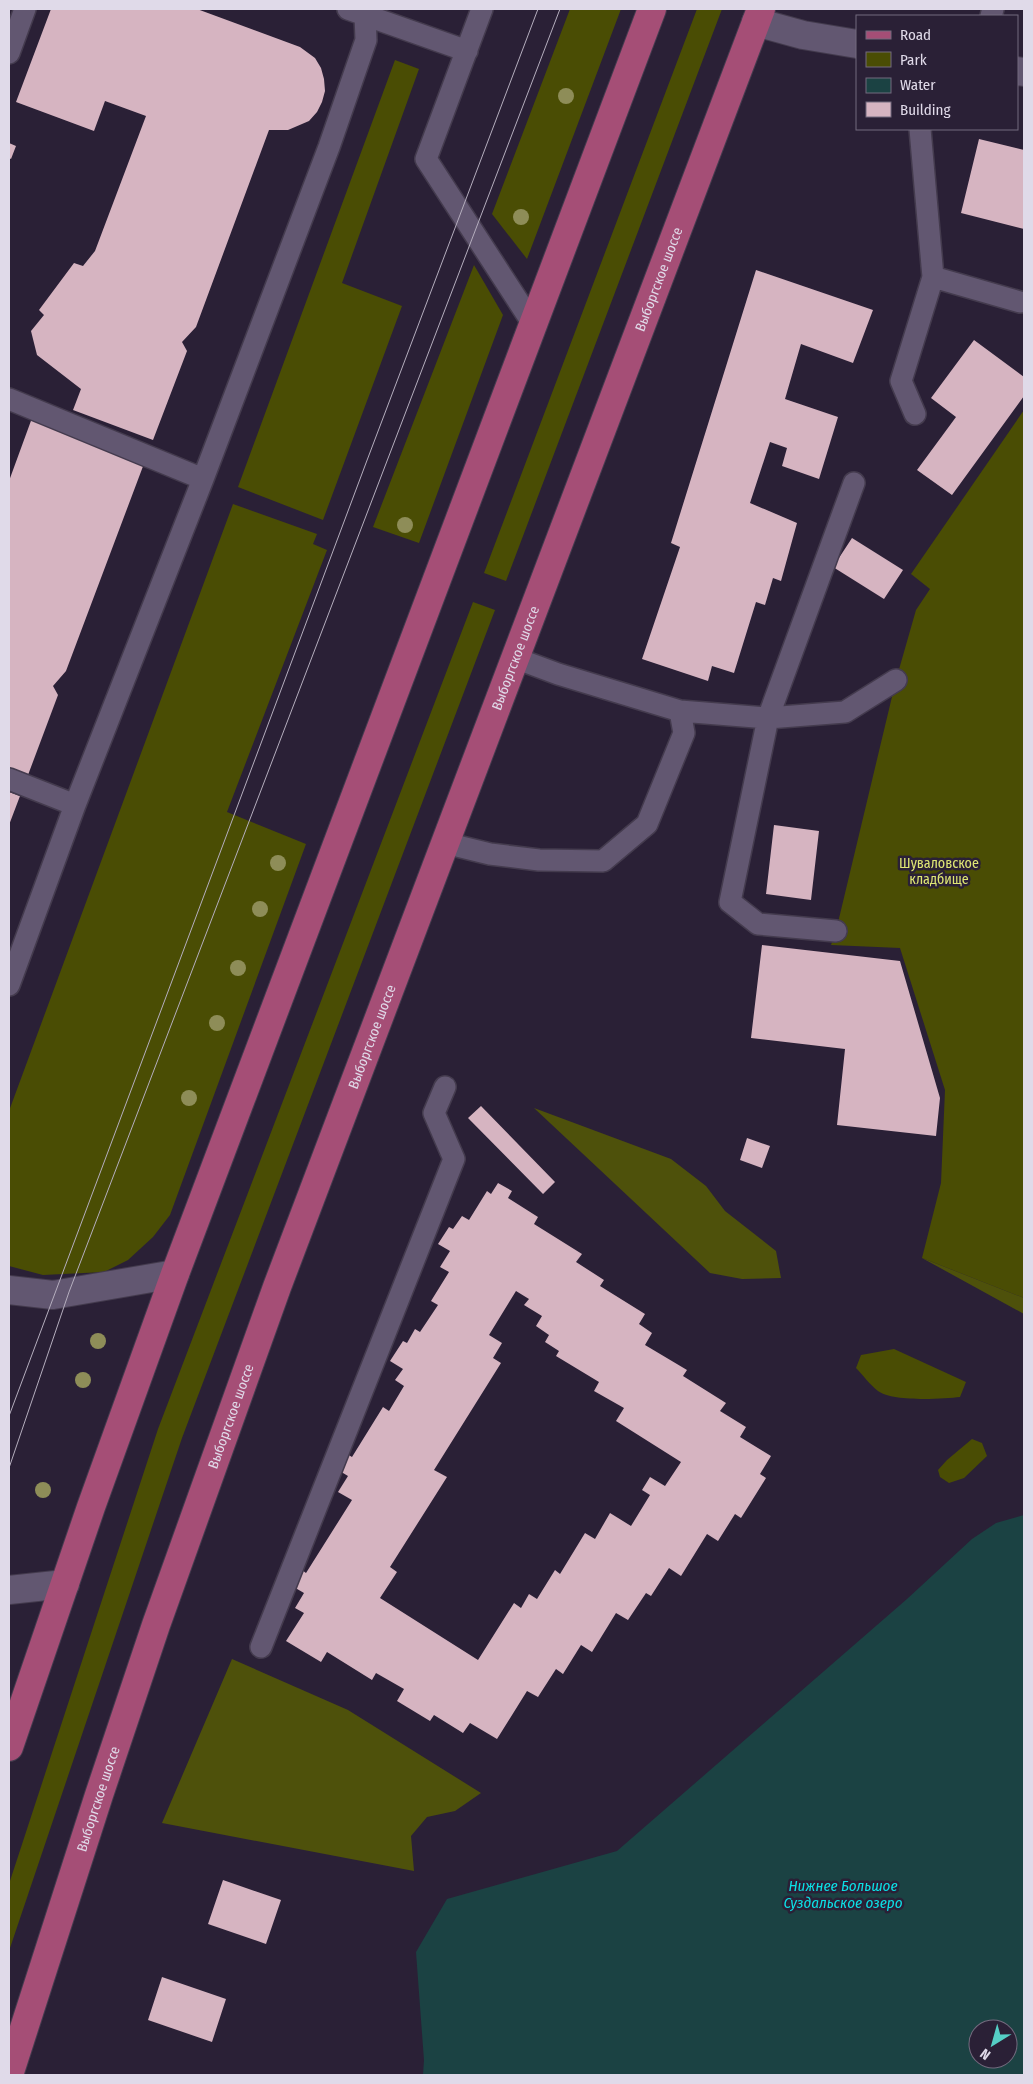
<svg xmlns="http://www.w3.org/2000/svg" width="1033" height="2084" font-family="'Fira Sans Condensed',sans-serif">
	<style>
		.green { fill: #4a4d04 }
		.forest { fill: #4e510b }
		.water { fill: #1b4243; fill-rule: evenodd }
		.building { fill: #d6b4c1; fill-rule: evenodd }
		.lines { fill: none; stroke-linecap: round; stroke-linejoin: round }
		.lane-casing { stroke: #443b4e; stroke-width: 24 }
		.street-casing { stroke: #443b4e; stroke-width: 30 }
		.primary-casing { stroke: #443b4e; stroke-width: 30 }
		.lane { stroke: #625771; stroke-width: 21 }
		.street { stroke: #625771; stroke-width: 28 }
		.primary { stroke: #a54e76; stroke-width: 28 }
		.tram { stroke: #b5aebe; stroke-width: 1 }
		.tree { fill: #8e8d58 }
		.labels { text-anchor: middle; stroke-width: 5; stroke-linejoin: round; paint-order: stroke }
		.street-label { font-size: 14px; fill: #e0dae9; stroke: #2a2036 }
		.park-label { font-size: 14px; fill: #dfe774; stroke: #2a2036 }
		.water-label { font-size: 15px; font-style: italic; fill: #0ce0e5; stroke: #2a2036 }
	</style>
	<rect width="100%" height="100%" fill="#2a2036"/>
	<path class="green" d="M 570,9 L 621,9 L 527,259 L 492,214 Z
		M 697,9 L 722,9 L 506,581 L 484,573 Z
		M 395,60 L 419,69 L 342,283 L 402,306 L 323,520 L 238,487 Z
		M 474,265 L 503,315 L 419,543 L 373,527 Z
		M 1024,410 L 1024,1298 L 922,1258 L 941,1183 L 945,1090 L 900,948 L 831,945 L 836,931 L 896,680 L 916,610 L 930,589 L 911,574 Z
		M 233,504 L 317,534 L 313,544 L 327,550 L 227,812 L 306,844 L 170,1215 L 153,1237 L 128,1260 L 104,1272 L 43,1275 L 9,1266 L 9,1111 Z
		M 473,602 L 495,610 L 182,1438 L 9,1951 L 9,1884 L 158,1429 Z
		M 894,1349 L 966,1382 L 960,1397 C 942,1399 892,1402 878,1391 C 870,1385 863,1375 856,1368 L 861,1355 Z
		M 972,1439 L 982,1443 L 987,1456 L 964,1478 L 949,1483 L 940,1477 L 938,1470 L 947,1460 Z"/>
	<path class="forest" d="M 534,1108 L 671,1159 L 706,1186 L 725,1211 L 776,1251 L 781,1278 L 742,1279 L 710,1273 Z
		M 922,1258 L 1024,1298 L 1024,1314 Z
		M 232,1659 L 348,1710 L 481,1793 L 455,1811 L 427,1817 L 411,1836 L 414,1871 L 162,1823 Z"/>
	<path class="water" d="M 1024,1515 L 1024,2075 L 423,2075 L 424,2060 L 416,1952 L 447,1899 L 617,1851 L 907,1599 L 972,1539 L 996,1523 ZM 978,2029 L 1008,2029 L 1008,2059 L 978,2059 Z"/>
	<path class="building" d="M 51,9 L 197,9 L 300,47 L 315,58 L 321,68 L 324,79 L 325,91 L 322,102 L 317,112 L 309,121 L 288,130 L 269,130 L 196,327 L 182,342 L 187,351 L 153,440 L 73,410 L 81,389 L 37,355 L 31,331 L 44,315 L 39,310 L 74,263 L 83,266 L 95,251 L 146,116 L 105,101 L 94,131 L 16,102 Z
		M 979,139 L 1024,150 L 1024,229 L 961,213 Z
		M 9,143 L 16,146 L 11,159 L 9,158 Z
		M 756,270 L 873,310 L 853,363 L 801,344 L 785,399 L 838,417 L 819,479 L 782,466 L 787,448 L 770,442 L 750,503 L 797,523 L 781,581 L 773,578 L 765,605 L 756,602 L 734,673 L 712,666 L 708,681 L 642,659 L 680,547 L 671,543 Z
		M 974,340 L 1024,377 L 1024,396 L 952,495 L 917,470 L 956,417 L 931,398 Z
		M 32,418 L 145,461 L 66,671 L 53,686 L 58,695 L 28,775 L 9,767 L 9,481 Z
		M 852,538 L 903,570 L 884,599 L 833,567 Z
		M 9,792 L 20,796 L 9,825 Z
		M 774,825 L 819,831 L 811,900 L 766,894 Z
		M 762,945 L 900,961 L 940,1098 L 936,1136 L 837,1125 L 845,1049 L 751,1038 Z
		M 481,1106 L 555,1182 L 543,1194 L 468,1118 Z
		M 747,1138 L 770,1146 L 762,1168 L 740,1160 Z
		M 498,1183 L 512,1191 L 508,1198 L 538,1217 L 534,1224 L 582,1254 L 576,1262 L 604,1280 L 600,1286 L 645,1314 L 639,1324 L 652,1333 L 645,1345 L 687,1370 L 683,1376 L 726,1403 L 720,1411 L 746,1427 L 740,1437 L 771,1456 L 760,1474 L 766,1478 L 741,1518 L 735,1514 L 718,1541 L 707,1534 L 681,1576 L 669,1568 L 651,1596 L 646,1593 L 628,1620 L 616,1613 L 592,1652 L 581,1645 L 563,1674 L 556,1669 L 538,1697 L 527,1691 L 497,1739 L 470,1723 L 463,1733 L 434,1715 L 430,1721 L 397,1701 L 404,1689 L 376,1673 L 372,1680 L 327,1652 L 321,1662 L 286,1641 L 304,1613 L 295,1608 L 304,1593 L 292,1586 L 302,1570 L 306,1573 L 352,1500 L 338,1492 L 348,1476 L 338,1470 L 347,1454 L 352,1457 L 383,1407 L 389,1411 L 404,1386 L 395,1380 L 403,1369 L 390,1361 L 403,1341 L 407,1343 L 415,1329 L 420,1332 L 438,1305 L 431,1301 L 449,1272 L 440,1267 L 450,1251 L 438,1244 L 449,1227 L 453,1229 L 462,1216 L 469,1220 L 487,1191 L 491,1194 ZM 516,1291 L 529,1299 L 524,1305 L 542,1316 L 536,1326 L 549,1335 L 545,1342 L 559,1351 L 556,1356 L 599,1382 L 594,1391 L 624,1408 L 616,1421 L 681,1462 L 665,1486 L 650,1477 L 642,1490 L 650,1495 L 631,1526 L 610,1513 L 595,1539 L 585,1533 L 560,1574 L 555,1570 L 537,1599 L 529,1594 L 521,1608 L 514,1603 L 478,1660 L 380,1598 L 397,1572 L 390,1567 L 447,1477 L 434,1470 L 501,1363 L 493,1358 L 502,1343 L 489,1335 Z
		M 223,1880 L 281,1900 L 266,1944 L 208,1924 Z
		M 162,1977 L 226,1999 L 212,2042 L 148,2020 Z"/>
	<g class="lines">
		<g class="lane-casing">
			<path id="lane" d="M 348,9 L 467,51
				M 482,9 L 426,159 L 533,324
				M 991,16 L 993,9
				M 9,53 L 25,9
				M 933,277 L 1020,302
				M 9,399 L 203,479
				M 915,414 L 901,381 L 933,277 L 920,129
				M 680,711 L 768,718 L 845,712 L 896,680
				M 9,779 L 75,805
				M 445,843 L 490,854 L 539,860 L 603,861 L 647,824 L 684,733 L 680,711 L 558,674 L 515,658
				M 836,931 L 758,924 L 730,902 L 768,718 L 854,483
				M 9,985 L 75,805 L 203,479 L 329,147 L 366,40 L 365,15
				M 261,1647 L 454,1159 L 434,1113 L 445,1087"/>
		</g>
		<g class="street-casing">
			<path id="street" d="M 756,22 L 803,35 L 857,44
				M 1017,71 L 1024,72
				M 9,1290 L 53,1295 L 175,1274
				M 9,1590 L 65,1584"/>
		</g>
		<g class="primary-casing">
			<g id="primary">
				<path d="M 9,1747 L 91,1507 L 175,1274 L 652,9"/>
				<path id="s1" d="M 9,2075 L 99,1795 L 156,1625 L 277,1287 L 761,9"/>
			</g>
		</g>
		<use href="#lane" class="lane"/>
		<use href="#street" class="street"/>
		<use href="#primary" class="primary"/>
		<path class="tram" d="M 9,1416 L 366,463 L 538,9
			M 9,1468 L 69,1292 L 560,9"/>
	</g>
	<g class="tree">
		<circle cx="566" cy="96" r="8"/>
		<circle cx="521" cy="217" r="8"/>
		<circle cx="405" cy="525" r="8"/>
		<circle cx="278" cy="863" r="8"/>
		<circle cx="260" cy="909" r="8"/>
		<circle cx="238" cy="968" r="8"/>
		<circle cx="217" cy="1023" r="8"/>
		<circle cx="189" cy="1098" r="8"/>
		<circle cx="98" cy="1341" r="8"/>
		<circle cx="83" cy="1380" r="8"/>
		<circle cx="43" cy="1490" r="8"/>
	</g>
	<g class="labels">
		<g class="street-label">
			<text dy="5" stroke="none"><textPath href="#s1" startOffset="1910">Выборгское шоссе</textPath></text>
			<text dy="5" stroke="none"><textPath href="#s1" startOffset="1505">Выборгское шоссе</textPath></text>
			<text dy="5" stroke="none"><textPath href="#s1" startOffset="1100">Выборгское шоссе</textPath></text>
			<text dy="5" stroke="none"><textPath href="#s1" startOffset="695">Выборгское шоссе</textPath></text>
			<text dy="5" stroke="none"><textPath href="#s1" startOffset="290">Выборгское шоссе</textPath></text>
		</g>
		<g class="park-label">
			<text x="939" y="868">Шуваловское<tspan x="939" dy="16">кладбище</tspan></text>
		</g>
		<g class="water-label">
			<text x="843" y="1891">Нижнее Большое<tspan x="843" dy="17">Суздальское озеро</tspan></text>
		</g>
	</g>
	<rect width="1033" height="2084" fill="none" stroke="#e0dae9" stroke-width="20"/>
	<rect x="856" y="15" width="162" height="115" fill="#2a2036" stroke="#736a7e"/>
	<rect x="866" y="31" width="25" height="8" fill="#a54e76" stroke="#736a7e"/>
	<text x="900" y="40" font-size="15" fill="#e0dae9">Road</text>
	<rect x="866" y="52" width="25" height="15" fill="#4a4d04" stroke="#736a7e"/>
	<text x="900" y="65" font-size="15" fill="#e0dae9">Park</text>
	<rect x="866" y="78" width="25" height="15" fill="#1b4243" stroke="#736a7e"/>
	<text x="900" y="90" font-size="15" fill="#e0dae9">Water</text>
	<rect x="866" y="102" width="25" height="15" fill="#d6b4c1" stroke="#736a7e"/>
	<text x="900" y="115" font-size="15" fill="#e0dae9">Building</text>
	<g transform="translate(993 2044) rotate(217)"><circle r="24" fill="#2a2036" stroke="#736a7e"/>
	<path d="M0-4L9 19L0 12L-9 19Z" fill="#55cec5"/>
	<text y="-8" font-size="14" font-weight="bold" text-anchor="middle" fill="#e0dae9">N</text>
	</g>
</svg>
